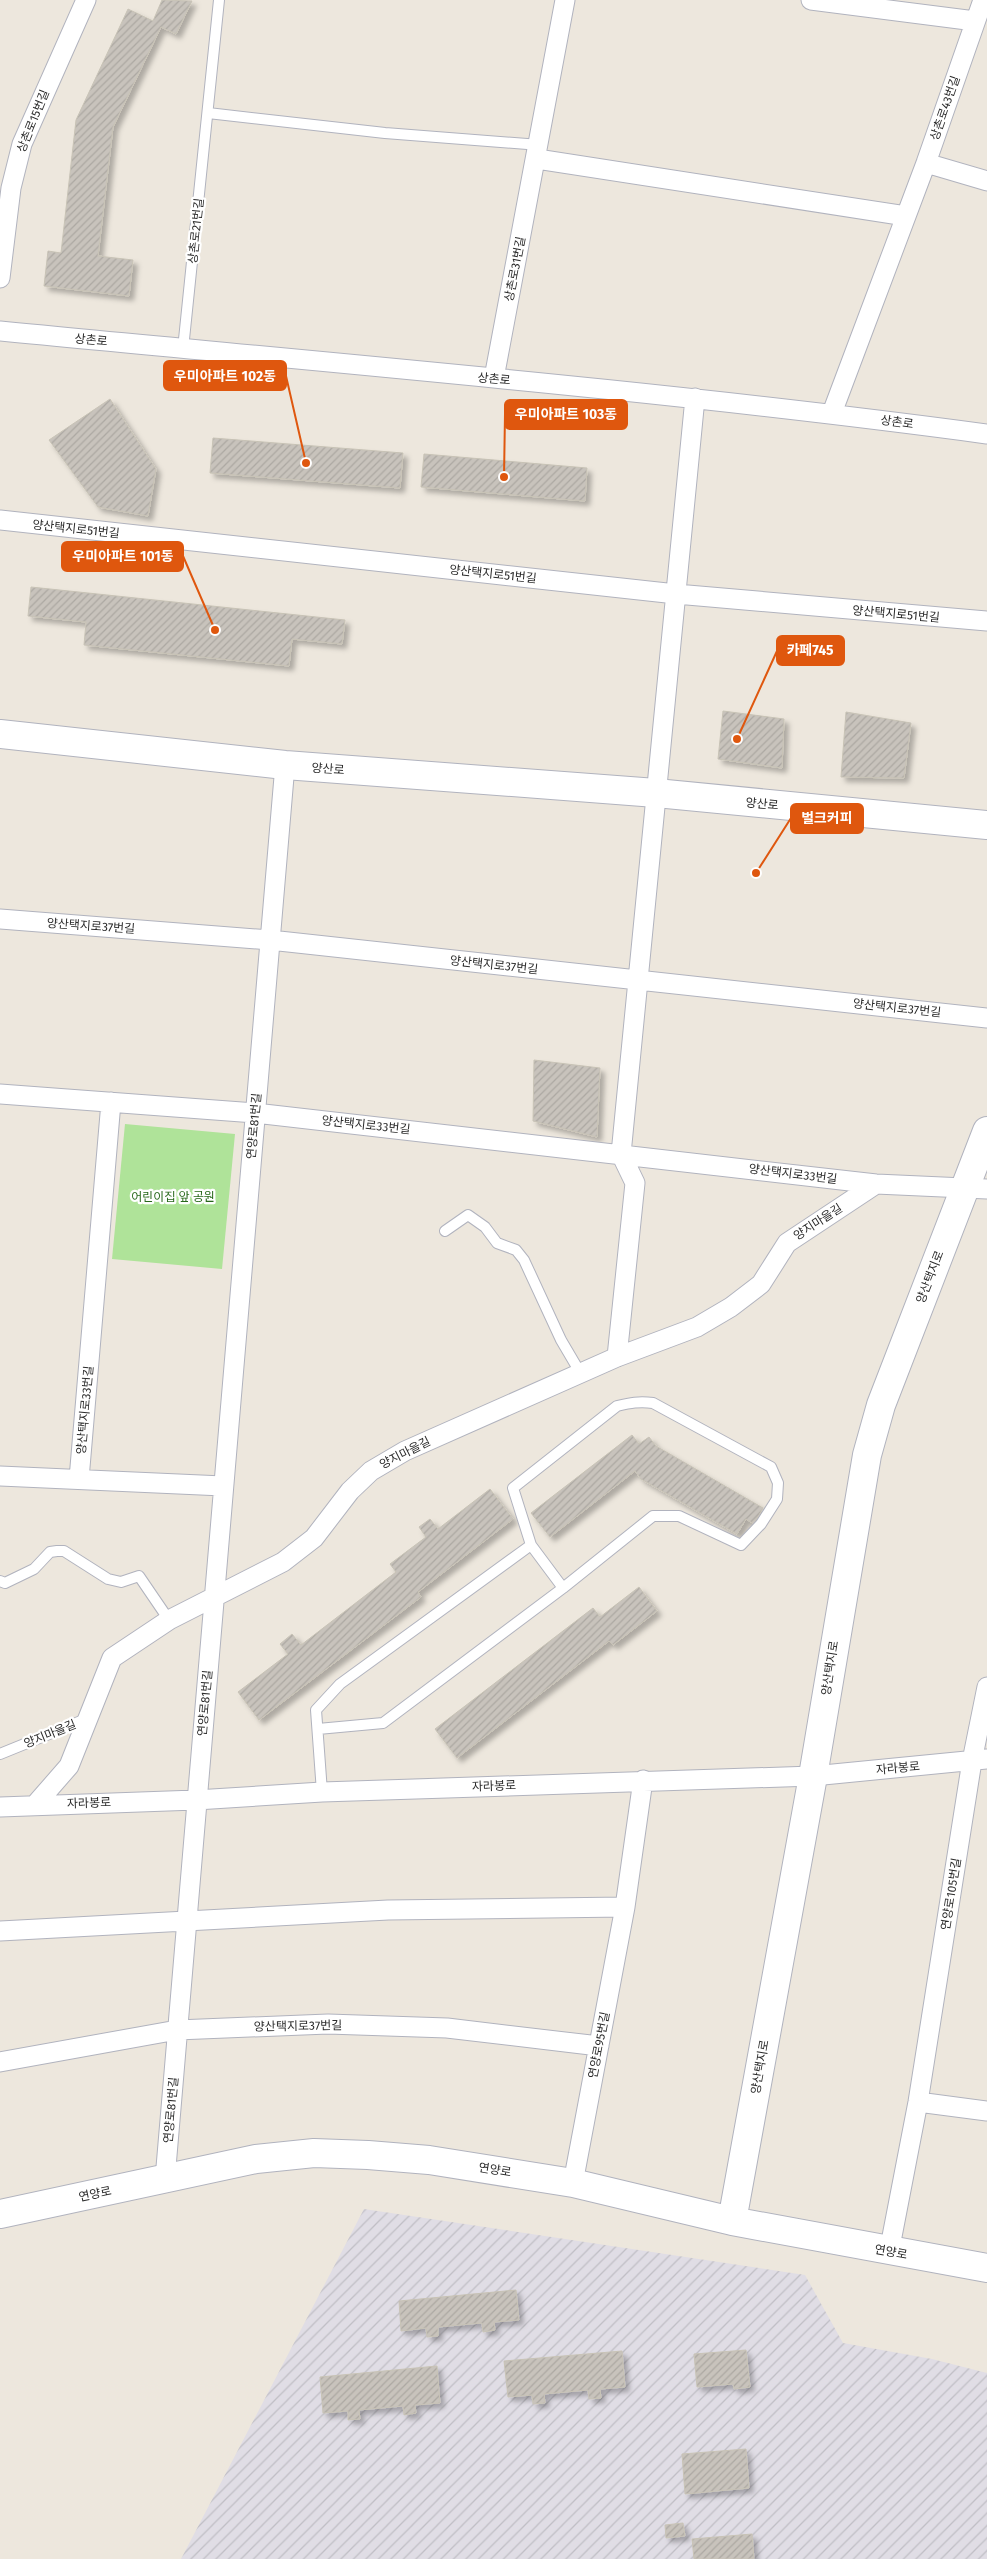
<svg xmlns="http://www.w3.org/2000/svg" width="987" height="2559" font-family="'Fira Sans','Noto Sans KR',sans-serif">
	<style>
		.industrial { fill: url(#industrial-furrows) }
		.green { fill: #afe399 }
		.building { fill: url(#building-hatch); stroke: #c8c3b6; filter: url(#shadow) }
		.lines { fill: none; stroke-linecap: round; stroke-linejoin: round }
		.lane-casing { stroke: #b1b3be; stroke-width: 12 }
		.street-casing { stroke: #b1b3be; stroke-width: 21 }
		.secondary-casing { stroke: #b1b3be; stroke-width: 30 }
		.lane { stroke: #fff; stroke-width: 10 }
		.street { stroke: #fff; stroke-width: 19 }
		.secondary { stroke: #fff; stroke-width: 28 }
		.labels { text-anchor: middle; stroke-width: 4.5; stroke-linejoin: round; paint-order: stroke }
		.street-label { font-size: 12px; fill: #2b2b2b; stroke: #fff }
		.park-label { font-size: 12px; fill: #27681a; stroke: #fff }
		.leader { fill: none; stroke: #df570e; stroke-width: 2 }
		.callout-dot { fill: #df570e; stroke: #fff; stroke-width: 2 }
		.callout { fill: #df570e; stroke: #df570e; stroke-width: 2 }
		.callout-label { font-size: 14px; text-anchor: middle; font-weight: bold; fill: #fff }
	</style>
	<defs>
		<pattern id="industrial-furrows" width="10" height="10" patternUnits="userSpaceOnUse" patternTransform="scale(1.25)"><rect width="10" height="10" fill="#e0dde5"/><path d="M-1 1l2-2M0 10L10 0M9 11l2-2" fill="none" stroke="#c0bec5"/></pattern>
		<pattern id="building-hatch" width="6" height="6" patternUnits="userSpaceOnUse" patternTransform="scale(1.25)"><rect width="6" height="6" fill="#c8c3bc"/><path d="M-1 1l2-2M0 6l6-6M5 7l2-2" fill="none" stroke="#aca8a2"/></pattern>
		<filter id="shadow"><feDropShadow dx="4.5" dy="4.5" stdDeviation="2.5" flood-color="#0004"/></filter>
	</defs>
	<rect width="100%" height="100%" fill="#ede7dd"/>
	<path class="industrial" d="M 364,2209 L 805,2275 L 843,2343 L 932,2359 L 987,2373 L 987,2559 L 181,2559 Z"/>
	<path class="green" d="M 125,1124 L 235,1134 L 222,1269 L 112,1259 Z"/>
	<path class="building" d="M 162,0 L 192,1 L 176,34 L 161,27 L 113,127 L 98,256 L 133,260 L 129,296 L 44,286 L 48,251 L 61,253 L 76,120 L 128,9 L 153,21 Z
		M 110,399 L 156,469 L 148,516 L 98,507 L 49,440 Z
		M 213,438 L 403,453 L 400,488 L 210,473 Z
		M 424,454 L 587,468 L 585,501 L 421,487 Z
		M 31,587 L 345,620 L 342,644 L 292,639 L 289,666 L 84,645 L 86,622 L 28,616 Z
		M 723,711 L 784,719 L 782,768 L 718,759 Z
		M 846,712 L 911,723 L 904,778 L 841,777 Z
		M 534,1060 L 600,1068 L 597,1137 L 533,1121 Z
		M 632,1435 L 639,1444 L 649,1437 L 656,1446 L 763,1508 L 754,1524 L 746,1519 L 737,1534 L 641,1479 L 635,1471 L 550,1537 L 531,1513 Z
		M 490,1489 L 513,1519 L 418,1592 L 421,1597 L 259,1720 L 238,1692 L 288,1654 L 280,1644 L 292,1634 L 301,1645 L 396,1572 L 390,1564 L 426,1537 L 419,1527 L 430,1519 L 438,1529 Z
		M 639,1587 L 657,1611 L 613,1645 L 609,1641 L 457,1758 L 435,1729 L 593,1608 L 600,1617 Z
		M 516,2290 L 519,2320 L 494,2322 L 495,2330 L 483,2332 L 482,2323 L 438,2327 L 438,2336 L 427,2337 L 426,2328 L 401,2331 L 399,2301 Z
		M 746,2350 L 750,2387 L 734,2389 L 733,2384 L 697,2387 L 694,2354 Z
		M 622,2351 L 625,2387 L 600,2389 L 601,2398 L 589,2399 L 588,2390 L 544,2394 L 545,2403 L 533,2404 L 532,2395 L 508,2397 L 504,2361 Z
		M 437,2366 L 440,2403 L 415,2405 L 416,2413 L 404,2415 L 403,2406 L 359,2410 L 360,2419 L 348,2420 L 348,2411 L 323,2413 L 320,2377 Z
		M 746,2449 L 749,2488 L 685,2494 L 682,2454 Z
		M 683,2523 L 685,2536 L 666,2538 L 665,2525 Z
		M 752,2534 L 754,2559 L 694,2559 L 692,2539 Z"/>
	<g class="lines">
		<g class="lane-casing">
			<path id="lane" d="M 208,113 L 385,133 L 540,145
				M 183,349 L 219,0
				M 445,1231 L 468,1215 L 485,1227 L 497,1243 L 516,1250 L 524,1260 L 561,1340 L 581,1374
				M 0,1581 L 5,1583 L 34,1569 L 50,1552 L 57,1551 L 64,1551 L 108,1579 L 121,1582 L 139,1576 L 169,1620
				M 318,1729 L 383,1723 L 563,1588 L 653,1516 L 679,1516 L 741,1545 L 761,1524 L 777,1499 L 778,1483 L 771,1467 L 653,1403 C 639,1401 630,1403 617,1406 L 513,1488 L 531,1545
				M 0,1754 L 86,1719
				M 322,1792 L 316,1710 L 340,1684 L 531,1545 L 563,1588"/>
		</g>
		<g class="street-casing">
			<path id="street" d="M 811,0 L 975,21
				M 537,159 L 906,216
				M 926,163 L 987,181
				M 0,278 L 11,188 L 22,144 L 86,0
				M 0,331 C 329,363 659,390 987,434
				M 494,378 L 565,0
				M 832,413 L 926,163 L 983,0
				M 0,520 L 676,594 L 987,621
				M 0,919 L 270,940 L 987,1018
				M 0,1094 L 255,1113 L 876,1184 L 987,1189
				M 617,1357 L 635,1183 L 621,1154 L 695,398
				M 0,1476 L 223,1486
				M 79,1479 L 111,1102
				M 35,1805 L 69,1766 L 112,1658 L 169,1620 L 283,1562 L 314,1538 L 350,1491 L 371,1471 L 405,1451 L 617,1357 L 697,1327 L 731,1307 L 761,1284 L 787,1243 L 876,1184
				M 0,1807 L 196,1800 L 322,1792 L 813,1776 L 987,1759
				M 0,1931 L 388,1910 L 625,1907
				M 0,2062 L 177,2030 L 328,2024 L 447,2028 L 599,2046
				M 918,2102 L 987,2111
				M 165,2179 L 285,765
				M 573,2183 L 625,1907 L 643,1780
				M 889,2252 L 918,2102 L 972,1761 L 987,1687"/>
		</g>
		<g class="secondary-casing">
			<path id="secondary" d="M 0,734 L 285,765 L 656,793 L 987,825
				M 0,2214 L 256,2159 L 314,2153 L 368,2155 L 429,2160 L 573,2183 L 732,2221 L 987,2268
				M 732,2221 L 813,1776 L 867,1455 L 881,1405 L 987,1131"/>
		</g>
		<use href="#lane" class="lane"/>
		<use href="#street" class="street"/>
		<use href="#secondary" class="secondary"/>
	</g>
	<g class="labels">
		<g class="street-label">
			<text transform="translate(945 108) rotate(-71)" y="4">상촌로43번길</text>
			<text transform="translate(33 121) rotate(-68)" y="4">상촌로15번길</text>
			<text transform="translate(196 231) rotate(-84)" y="4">상촌로21번길</text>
			<text transform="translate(515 269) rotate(-79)" y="4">상촌로31번길</text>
			<text transform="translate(91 340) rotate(5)" y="4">상촌로</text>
			<text transform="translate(494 379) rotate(5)" y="4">상촌로</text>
			<text transform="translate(897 422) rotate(8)" y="4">상촌로</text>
			<text transform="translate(76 529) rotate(6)" y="4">양산택지로51번길</text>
			<text transform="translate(493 574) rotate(6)" y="4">양산택지로51번길</text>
			<text transform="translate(896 614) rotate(5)" y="4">양산택지로51번길</text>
			<text transform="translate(328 769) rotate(4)" y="4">양산로</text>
			<text transform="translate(762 804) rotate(5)" y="4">양산로</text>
			<text transform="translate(91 926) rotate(4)" y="4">양산택지로37번길</text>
			<text transform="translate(494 965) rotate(6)" y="4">양산택지로37번길</text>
			<text transform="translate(897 1008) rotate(6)" y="4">양산택지로37번길</text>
			<text transform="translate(366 1125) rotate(6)" y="4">양산택지로33번길</text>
			<text transform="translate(254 1126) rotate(-85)" y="4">연양로81번길</text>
			<text transform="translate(793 1174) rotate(7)" y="4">양산택지로33번길</text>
			<text transform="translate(818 1222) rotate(-33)" y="4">양지마을길</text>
			<text transform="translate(930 1277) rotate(-69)" y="4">양산택지로</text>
			<text transform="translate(85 1410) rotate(-85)" y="4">양산택지로33번길</text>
			<text transform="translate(405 1453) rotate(-27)" y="4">양지마을길</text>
			<text transform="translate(830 1668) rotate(-81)" y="4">양산택지로</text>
			<text transform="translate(205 1703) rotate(-85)" y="4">연양로81번길</text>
			<text transform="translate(50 1734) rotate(-22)" y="4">양지마을길</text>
			<text transform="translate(898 1768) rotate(-5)" y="4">자라봉로</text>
			<text transform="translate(494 1786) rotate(-2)" y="4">자라봉로</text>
			<text transform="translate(89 1803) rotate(-2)" y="4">자라봉로</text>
			<text transform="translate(951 1894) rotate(-81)" y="4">연양로105번길</text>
			<text transform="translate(298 2026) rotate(-1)" y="4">양산택지로37번길</text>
			<text transform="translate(599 2045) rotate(-79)" y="4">연양로95번길</text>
			<text transform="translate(760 2067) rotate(-80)" y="4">양산택지로</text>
			<text transform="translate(171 2110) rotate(-85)" y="4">연양로81번길</text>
			<text transform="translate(495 2170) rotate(9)" y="4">연양로</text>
			<text transform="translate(95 2194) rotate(-12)" y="4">연양로</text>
			<text transform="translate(891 2252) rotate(10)" y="4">연양로</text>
		</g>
		<g class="park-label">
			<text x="173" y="1201">어린이집 앞 공원</text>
		</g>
	</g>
	<path class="leader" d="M306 463L286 376M504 477L505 414M215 630L183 556M737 739L777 651M756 873L791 818"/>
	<g class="callout-dot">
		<circle cx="306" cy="463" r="5"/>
		<circle cx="504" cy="477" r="5"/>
		<circle cx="215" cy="630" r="5"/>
		<circle cx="737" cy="739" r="5"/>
		<circle cx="756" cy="873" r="5"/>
	</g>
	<g class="callout">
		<rect x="164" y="361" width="122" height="29" rx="5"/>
		<rect x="505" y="400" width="122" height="29" rx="5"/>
		<rect x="62" y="542" width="121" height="29" rx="5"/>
		<rect x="777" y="636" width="67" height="29" rx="5"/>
		<rect x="791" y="804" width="72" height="29" rx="5"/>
	</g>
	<g class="callout-label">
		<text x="225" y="381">우미아파트 102동</text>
		<text x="566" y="419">우미아파트 103동</text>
		<text x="123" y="561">우미아파트 101동</text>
		<text x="810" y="655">카페745</text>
		<text x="827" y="823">벌크커피</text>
	</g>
</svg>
